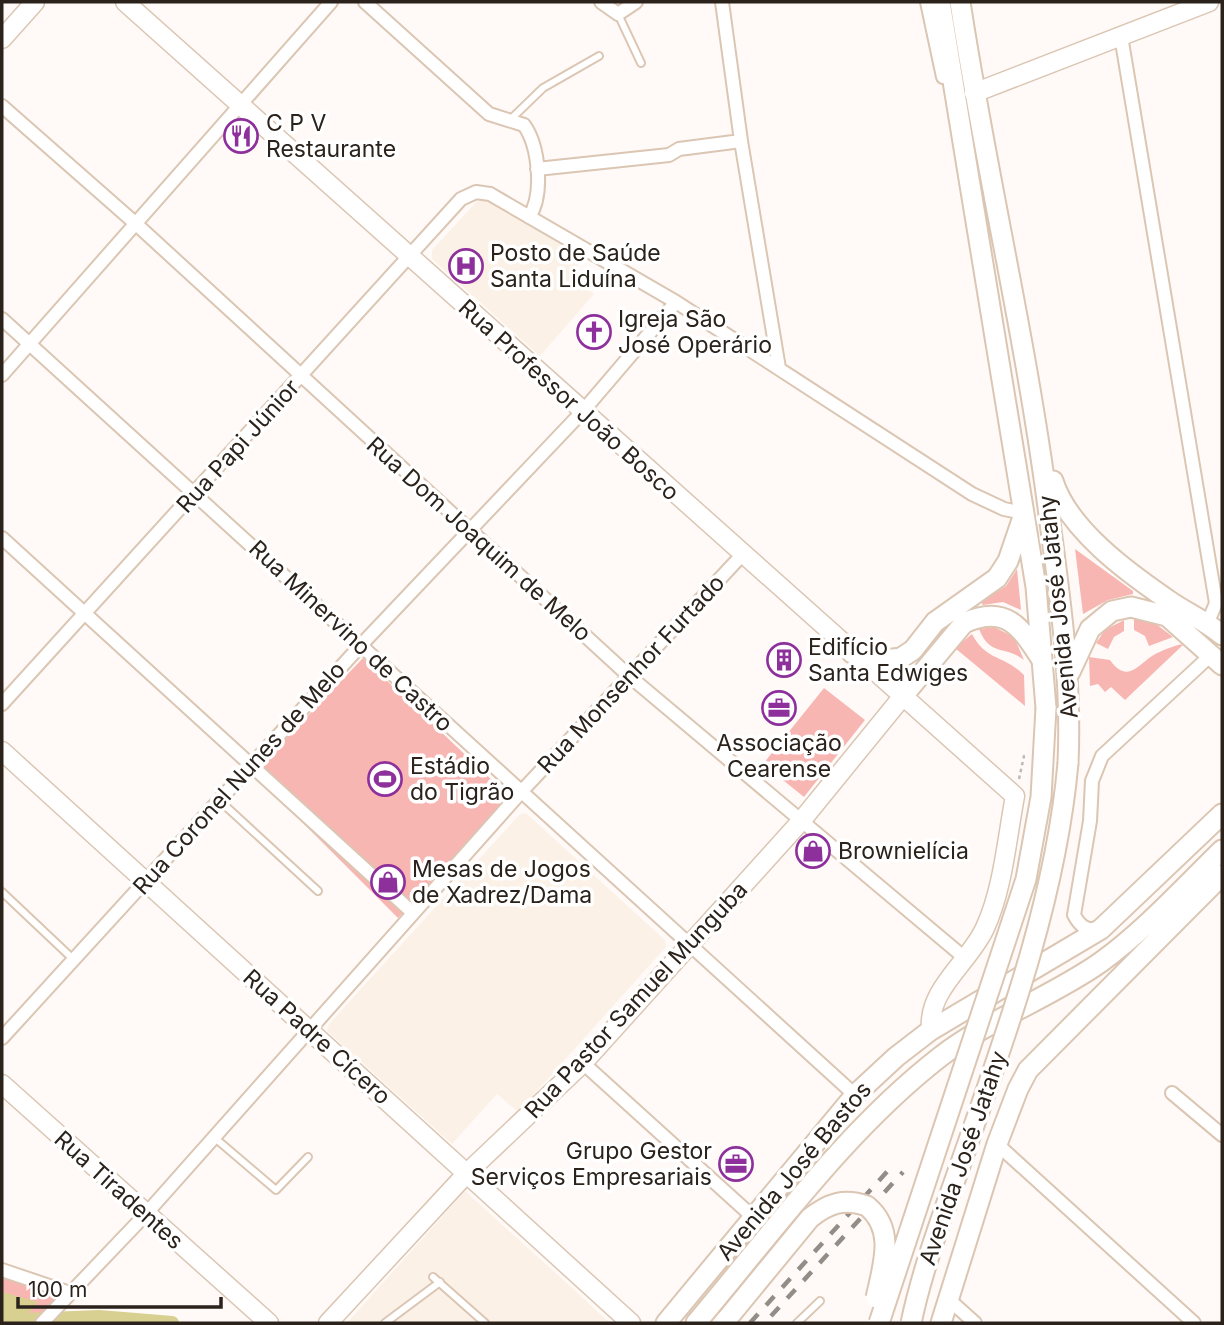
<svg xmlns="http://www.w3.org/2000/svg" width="1224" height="1325" font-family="Inter,sans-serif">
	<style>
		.built { fill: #fcf1e7 }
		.green { fill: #f8b6b3 }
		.water { fill: #d7d090 }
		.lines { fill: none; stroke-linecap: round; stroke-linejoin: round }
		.canal { stroke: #d7d090; stroke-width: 14 }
		.lane-casing { stroke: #dbc6b3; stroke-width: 10 }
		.street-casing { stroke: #dbc6b3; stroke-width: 16 }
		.secondary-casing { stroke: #dbc6b3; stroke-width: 21 }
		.primary-casing { stroke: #dbc6b3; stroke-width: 23 }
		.path { stroke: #bfb9b5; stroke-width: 2.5; stroke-dasharray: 3.5 3.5; stroke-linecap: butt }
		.lane { stroke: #fff; stroke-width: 6 }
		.street { stroke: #fff; stroke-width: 12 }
		.secondary { stroke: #fff; stroke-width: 18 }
		.primary { stroke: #fff; stroke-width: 19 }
		.rail { stroke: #938d88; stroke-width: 4.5; stroke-dasharray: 12 12; stroke-linecap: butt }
		.primary-bridge-casing { stroke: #dbc6b3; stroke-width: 23; stroke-linecap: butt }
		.primary-bridge { stroke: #fff; stroke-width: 19 }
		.labels { text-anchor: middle; stroke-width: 7; stroke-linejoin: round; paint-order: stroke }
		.poi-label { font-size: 23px; fill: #2a221b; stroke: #fff; text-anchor: start }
		.street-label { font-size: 23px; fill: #2a221b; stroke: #fff }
	</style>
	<rect width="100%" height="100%" fill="#fffaf7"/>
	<path class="built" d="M 486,198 L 583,259 L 571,274 L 594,294 L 540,356 L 432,259 L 432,250 L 479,199 Z
		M 526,813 L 665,940 L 666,947 L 518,1112 L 497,1094 L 452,1144 L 327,1031 L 329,1024 L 520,814 Z
		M 465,1191 L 570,1286 L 610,1323 L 347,1323 Z"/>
	<path class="green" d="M 1075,549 L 1133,591 L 1133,594 L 1108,600 L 1083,614 Z
		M 1017,569 L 1021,610 L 1003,602 L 983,605 L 981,602 L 1006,586 Z
		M 1134,619 L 1156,624 L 1173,637 L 1149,646 L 1145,636 L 1134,630 Z
		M 1124,620 L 1124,631 L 1114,637 L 1108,649 L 1096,643 L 1105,630 Z
		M 994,627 L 1014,637 L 1024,660 C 1005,645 990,657 979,629 Z
		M 972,634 C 987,662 1003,654 1024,675 L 1025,706 L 955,648 Z
		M 1184,644 L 1125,700 L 1111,687 L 1105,692 L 1098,684 L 1090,686 L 1089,657 L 1110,660 C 1127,684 1138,665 1152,656 C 1160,651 1175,645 1184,644 Z
		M 363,658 L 512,799 L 398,918 L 253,773 Z
		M 824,688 L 865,720 L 804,797 L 763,764 Z
		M 2,1274 L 61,1294 L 33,1323 L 2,1323 Z"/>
	<path class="water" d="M 2,1292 L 38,1302 L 20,1323 L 2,1323 Z"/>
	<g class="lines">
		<path class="canal" d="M 23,1320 L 99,1317 L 172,1323"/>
		<g class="lane-casing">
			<path id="lane" d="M 618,14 L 641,63
				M 512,118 L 543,88 L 599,56
				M 220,801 L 318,891
				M 2,892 L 73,959
				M 215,1138 L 276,1190 L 308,1157
				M 433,1277 L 485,1323
				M 385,1323 L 440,1282
				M 797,1323 L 820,1301"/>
		</g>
		<g class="street-casing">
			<path id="street" d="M 365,2 L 489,114 L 524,125 C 539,146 544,195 529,217
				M 601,2 L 618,14 L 636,2
				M 722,2 L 741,141 L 779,368
				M 927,2 L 943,77
				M 1121,36 L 1216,603 L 1208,622
				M 2,106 L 135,223 L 628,675 L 966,959
				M 537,169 L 669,155 L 679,149 L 741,141
				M 2,319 L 855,1095
				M 2,375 L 331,2
				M 2,538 L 412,912
				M 2,704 L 461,199 L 476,192 L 490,194 L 676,302 L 972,494 L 1004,509 L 1024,513
				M 1098,929 C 1086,931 1080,926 1074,915 L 1090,821 L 1092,781 L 1102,756 L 1211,655
				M 2,1038 L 362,644 L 583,411 L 676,302
				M 583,1063 L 753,1217
				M 1172,1093 L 1222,1135
				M 997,1144 L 1194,1323
				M 2,1270 L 70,1293
				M 955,1305 L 975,1323
				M 42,1323 L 145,1215 L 521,792 L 742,555"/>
		</g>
		<g class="secondary-casing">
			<path id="secondary" d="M 125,2 L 1015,796 C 1007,838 1003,889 985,928 C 969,963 927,989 931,1030
				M 2,39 L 35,2
				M 974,93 L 1209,2
				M 2,751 L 631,1323
				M 2,1084 L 269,1323
				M 328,1323 L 468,1172 L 583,1063 L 802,820 L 903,696"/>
		</g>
		<g class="primary-casing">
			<path id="primary" d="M 940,2 L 1036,587 L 1046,708
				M 960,2 C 986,173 1027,342 1049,515 C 1060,598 1072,679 1068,763
				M 1053,481 C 1068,529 1127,572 1168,600 C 1186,613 1205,620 1222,635
				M 852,653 L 886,660 L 901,658 L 913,650 L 935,622 L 997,578 L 1008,561 L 1023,517
				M 1070,672 L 1090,629 L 1112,611 L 1131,607 L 1167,616 L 1222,665
				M 903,696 L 964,623 C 1006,604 1021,627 1042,660
				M 666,1323 L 855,1095 L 896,1057 L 931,1030 L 1101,929 L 1222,814
				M 696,1323 C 773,1232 846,1130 940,1057 C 989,1019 1050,998 1101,962 C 1145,930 1183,888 1222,850
				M 941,1323 L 997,1144 L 1018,1089 L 1028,1070 L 1222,875"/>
		</g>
		<path class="path" d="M 1019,779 L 1024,756 L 1028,754"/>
		<use href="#lane" class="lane"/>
		<use href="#street" class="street"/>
		<use href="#secondary" class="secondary"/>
		<use href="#primary" class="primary"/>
		<path class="rail" d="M 771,1316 L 903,1172
			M 750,1323 L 894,1164"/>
		<g class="primary-bridge-casing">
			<path id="primary-bridge" d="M 727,1319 L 810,1218 C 829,1203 844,1198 867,1206 C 896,1230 883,1265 876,1298
				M 879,1323 L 1026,879 L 1041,797 L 1046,708
				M 911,1323 C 923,1266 944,1212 963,1157 C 1008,1029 1056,898 1068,763"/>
		</g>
		<use href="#primary-bridge" class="primary-bridge"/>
	</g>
	<defs>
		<g id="restaurant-ring" transform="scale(1.75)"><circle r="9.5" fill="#fff" stroke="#8d309b" stroke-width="1.5"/><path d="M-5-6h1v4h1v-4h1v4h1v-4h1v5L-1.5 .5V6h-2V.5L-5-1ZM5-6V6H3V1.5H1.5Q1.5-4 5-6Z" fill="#8d309b"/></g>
		<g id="hospital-ring" transform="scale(1.75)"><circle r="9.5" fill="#fff" stroke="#8d309b" stroke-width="1.5"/><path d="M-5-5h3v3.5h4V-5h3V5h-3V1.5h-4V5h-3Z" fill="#8d309b"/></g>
		<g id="church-ring" transform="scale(1.75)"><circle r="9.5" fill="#fff" stroke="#8d309b" stroke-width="1.5"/><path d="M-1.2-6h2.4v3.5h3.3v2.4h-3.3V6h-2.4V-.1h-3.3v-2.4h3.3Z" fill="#8d309b"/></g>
		<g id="building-ring" transform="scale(1.75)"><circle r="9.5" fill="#fff" stroke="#8d309b" stroke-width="1.5"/><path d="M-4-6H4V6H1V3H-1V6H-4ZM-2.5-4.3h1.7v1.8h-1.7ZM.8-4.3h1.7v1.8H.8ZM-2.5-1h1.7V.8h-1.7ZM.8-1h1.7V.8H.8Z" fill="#8d309b"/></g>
		<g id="office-ring" transform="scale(1.75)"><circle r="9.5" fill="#fff" stroke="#8d309b" stroke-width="1.5"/><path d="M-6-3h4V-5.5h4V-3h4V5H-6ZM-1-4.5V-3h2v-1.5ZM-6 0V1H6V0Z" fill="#8d309b"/></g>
		<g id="stadium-ring" transform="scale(1.75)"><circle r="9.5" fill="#fff" stroke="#8d309b" stroke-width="1.5"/><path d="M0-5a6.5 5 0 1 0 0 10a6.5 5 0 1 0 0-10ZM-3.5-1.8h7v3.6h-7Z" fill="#8d309b"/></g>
		<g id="shop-ring" transform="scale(1.75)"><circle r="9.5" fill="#fff" stroke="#8d309b" stroke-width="1.5"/><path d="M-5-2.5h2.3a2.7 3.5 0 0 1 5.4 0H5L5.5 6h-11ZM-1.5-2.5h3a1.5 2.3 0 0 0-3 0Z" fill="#8d309b"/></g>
	</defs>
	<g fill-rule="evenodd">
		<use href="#restaurant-ring" x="241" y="136"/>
		<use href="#hospital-ring" x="466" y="266"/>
		<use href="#church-ring" x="594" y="332"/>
		<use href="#building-ring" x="784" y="660"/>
		<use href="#office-ring" x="779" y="708"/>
		<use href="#stadium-ring" x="385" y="779"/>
		<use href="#shop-ring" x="813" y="851"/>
		<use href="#shop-ring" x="388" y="882"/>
		<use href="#office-ring" x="736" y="1164"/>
	</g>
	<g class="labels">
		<g class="poi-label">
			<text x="266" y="131">C P V<tspan x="266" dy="26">Restaurante</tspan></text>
			<text x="490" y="261">Posto de Saúde<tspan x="490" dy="26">Santa Liduína</tspan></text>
			<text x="618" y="327">Igreja São<tspan x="618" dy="26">José Operário</tspan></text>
			<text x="808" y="655">Edifício<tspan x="808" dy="26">Santa Edwiges</tspan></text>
			<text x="779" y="751" text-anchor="middle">Associação<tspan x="779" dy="26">Cearense</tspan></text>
			<text x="410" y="774">Estádio<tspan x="410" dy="26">do Tigrão</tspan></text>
			<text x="838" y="859">Brownielícia</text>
			<text x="412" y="877">Mesas de Jogos<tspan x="412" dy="26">de Xadrez/Dama</tspan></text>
			<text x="712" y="1159" text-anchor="end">Grupo Gestor<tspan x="712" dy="26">Serviços Empresariais</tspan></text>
		</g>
		<g class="street-label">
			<text transform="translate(569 400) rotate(42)" y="8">Rua Professor João Bosco</text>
			<text transform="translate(238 446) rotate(-48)" y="8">Rua Papi Júnior</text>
			<text transform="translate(479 539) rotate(42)" y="8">Rua Dom Joaquim de Melo</text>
			<text transform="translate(1058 607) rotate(-96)" y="8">Avenida José Jatahy</text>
			<text transform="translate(351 636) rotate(43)" y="8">Rua Minervino de Castro</text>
			<text transform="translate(631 674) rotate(-47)" y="8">Rua Monsenhor Furtado</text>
			<text transform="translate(239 778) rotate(-48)" y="8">Rua Coronel Nunes de Melo</text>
			<text transform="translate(636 1000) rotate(-47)" y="8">Rua Pastor Samuel Munguba</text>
			<text transform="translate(317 1037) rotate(42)" y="8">Rua Padre Cícero</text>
			<text transform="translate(963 1158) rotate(-71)" y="8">Avenida José Jatahy</text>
			<text transform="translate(794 1171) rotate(-50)" y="8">Avenida José Bastos</text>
			<text transform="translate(119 1190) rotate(42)" y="8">Rua Tiradentes</text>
		</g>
	</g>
	<rect width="1224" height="1325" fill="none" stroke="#2a221b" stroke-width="7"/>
	<path d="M18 1297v10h203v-10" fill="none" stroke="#2a221b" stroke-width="3.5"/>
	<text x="28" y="1297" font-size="21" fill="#2a221b" stroke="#ffffff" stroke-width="5" paint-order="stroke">100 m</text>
</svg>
